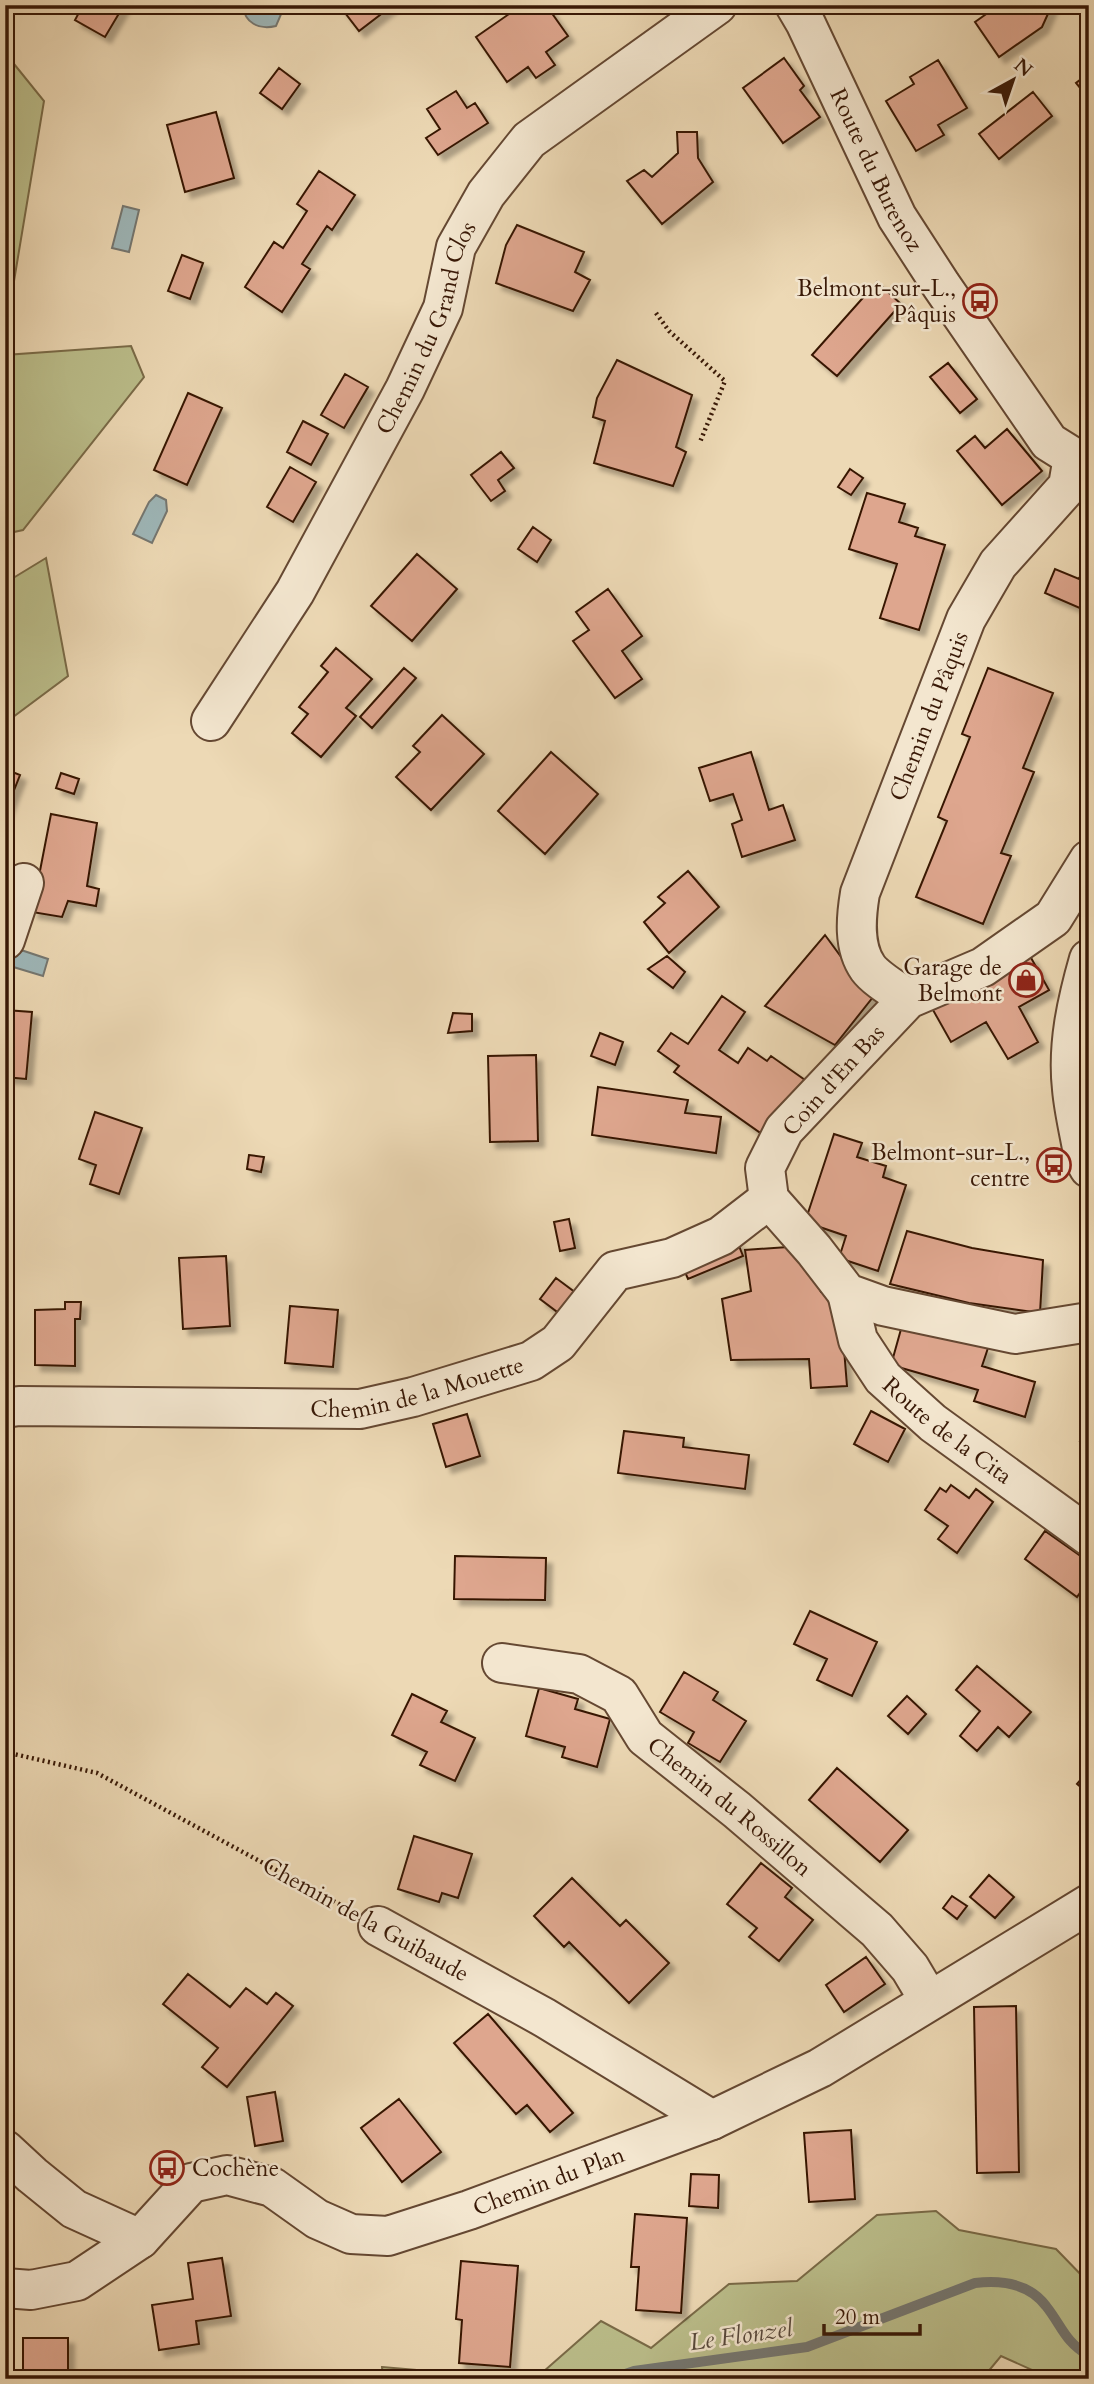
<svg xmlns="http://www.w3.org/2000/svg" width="1094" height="2384" font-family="Cardo,serif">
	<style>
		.green { fill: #bbbe8b; stroke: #7a6b48; stroke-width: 2 }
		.water { fill: #9eb7b9; stroke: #757771; stroke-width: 2 }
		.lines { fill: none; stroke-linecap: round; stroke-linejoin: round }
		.stream { stroke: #757771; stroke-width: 10 }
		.building { fill: #dea68e; stroke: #381806; stroke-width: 2; filter: url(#shadow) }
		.minor-casing { stroke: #654832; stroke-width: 42 }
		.path { stroke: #381806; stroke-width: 4.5; stroke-dasharray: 2 3.5; stroke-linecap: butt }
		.minor { stroke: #f3e6cf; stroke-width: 38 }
		.labels { text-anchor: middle; stroke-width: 5; stroke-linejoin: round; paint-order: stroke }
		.street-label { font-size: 23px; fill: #381806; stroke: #f3e6cf }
		.poi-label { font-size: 23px; fill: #381806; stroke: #f3e6cf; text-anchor: end }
		.water-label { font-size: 24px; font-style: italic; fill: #57483c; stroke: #f3e6cf }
	</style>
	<defs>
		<filter id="shadow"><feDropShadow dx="6" dy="6" stdDeviation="2" flood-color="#0004"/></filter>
	</defs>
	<rect width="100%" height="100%" fill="#edd9b5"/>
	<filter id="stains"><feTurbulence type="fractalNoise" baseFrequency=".00286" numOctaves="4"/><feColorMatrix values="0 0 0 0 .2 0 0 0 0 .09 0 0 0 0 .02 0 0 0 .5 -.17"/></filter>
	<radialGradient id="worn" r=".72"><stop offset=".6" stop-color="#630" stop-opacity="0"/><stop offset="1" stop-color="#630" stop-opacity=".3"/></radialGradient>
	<path class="green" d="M 10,59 L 44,101 L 5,335 L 5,63 Z
		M 131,346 L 144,377 L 23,530 L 5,534 L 5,355 Z
		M 46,558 L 68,676 L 5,723 L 5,583 Z
		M 936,2211 L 959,2230 L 1056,2249 L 1089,2283 L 1089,2379 L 1052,2379 L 1001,2356 L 982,2379 L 535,2379 L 601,2321 L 651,2348 L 729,2284 L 797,2281 L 877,2215 Z
		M 382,2367 L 522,2379 L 383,2379 Z"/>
	<path class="water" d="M 243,5 L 285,5 L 276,26 C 259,30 244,23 243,5 Z
		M 123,206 L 139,210 L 129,252 L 112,248 Z
		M 156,495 L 166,500 L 167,511 L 152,543 L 133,534 L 149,502 Z
		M 15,948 L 48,959 L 43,976 L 10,966 Z"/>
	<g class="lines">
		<path class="stream" d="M 611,2379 L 634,2371 L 807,2347 L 975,2283 C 1001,2280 1029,2283 1046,2306 C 1062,2326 1064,2341 1089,2356"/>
	</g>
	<path class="building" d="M 83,5 L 124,5 L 105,37 L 75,20 Z
		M 339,5 L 393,5 L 359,31 Z
		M 522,5 L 546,5 L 568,36 L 546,52 L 555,65 L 536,78 L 528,67 L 507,82 L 476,37 Z
		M 999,5 L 1052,5 L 1042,27 L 999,57 L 975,22 Z
		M 784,58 L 804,86 L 800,90 L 820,117 L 783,143 L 743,88 Z
		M 938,60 L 967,108 L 938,125 L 944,135 L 916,151 L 886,101 L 914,84 L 910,77 Z
		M 279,68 L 300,84 L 282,109 L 260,93 Z
		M 1089,73 L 1089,99 L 1076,83 Z
		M 456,91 L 467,108 L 475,103 L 488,123 L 438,155 L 426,138 L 440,129 L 427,109 Z
		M 1033,92 L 1052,116 L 999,159 L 979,134 Z
		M 216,112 L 234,178 L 185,192 L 167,125 Z
		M 677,132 L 697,132 L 698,158 L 713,182 L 662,224 L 627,181 L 644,170 L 652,177 L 678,153 Z
		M 319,171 L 355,195 L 332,230 L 327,226 L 302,264 L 310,269 L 282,312 L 245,287 L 274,242 L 283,248 L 307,211 L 297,204 Z
		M 517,225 L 584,252 L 575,272 L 590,280 L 573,311 L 496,283 L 506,245 Z
		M 182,255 L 203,263 L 190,299 L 168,291 Z
		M 877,282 L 901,304 L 837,376 L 812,355 Z
		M 617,360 L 692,395 L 676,447 L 686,452 L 673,486 L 594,463 L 605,421 L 593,417 L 597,398 Z
		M 948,363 L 977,399 L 960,413 L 930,377 Z
		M 345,374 L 368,387 L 344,428 L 321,415 Z
		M 188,393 L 222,408 L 187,485 L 154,470 Z
		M 303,421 L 328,434 L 311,465 L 287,452 Z
		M 1007,429 L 1042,471 L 1002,505 L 957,451 L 975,436 L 985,448 Z
		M 501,452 L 514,468 L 498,480 L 505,491 L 491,501 L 471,475 Z
		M 290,467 L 316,482 L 293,522 L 267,507 Z
		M 850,469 L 863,478 L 851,495 L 838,487 Z
		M 867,493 L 905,504 L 899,522 L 918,528 L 915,536 L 945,545 L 919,630 L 880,618 L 897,564 L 849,549 Z
		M 533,527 L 551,540 L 537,562 L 518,549 Z
		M 417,554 L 457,589 L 412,641 L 371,606 Z
		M 1086,562 L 1089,563 L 1089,612 L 1045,593 L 1055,569 L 1079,579 Z
		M 608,589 L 642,636 L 622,651 L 642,679 L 615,698 L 573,641 L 589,630 L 576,612 Z
		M 336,648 L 372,679 L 346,708 L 356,716 L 321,757 L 292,733 L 308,714 L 299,707 L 328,672 L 321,666 Z
		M 404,668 L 416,678 L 372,728 L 360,717 Z
		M 988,668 L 1053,693 L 1023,768 L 1034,772 L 1001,853 L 1011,856 L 983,924 L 916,897 L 947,821 L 938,817 L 970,737 L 962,734 Z
		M 442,715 L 484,754 L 431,810 L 396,777 L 420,752 L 413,746 Z
		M 551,752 L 598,794 L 545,854 L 498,811 Z
		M 751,752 L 769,810 L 783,805 L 795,840 L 742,857 L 732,824 L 742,820 L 733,794 L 710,801 L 699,768 Z
		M 5,769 L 20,775 L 5,813 Z
		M 61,773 L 79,779 L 74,794 L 56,788 Z
		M 51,814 L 97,823 L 87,886 L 99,889 L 96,906 L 68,901 L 62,917 L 32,912 Z
		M 688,871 L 719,907 L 669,953 L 644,922 L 665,903 L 658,897 Z
		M 825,935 L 850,969 L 877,992 L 835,1045 L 765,1006 Z
		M 667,956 L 685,972 L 673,988 L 648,969 Z
		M 1030,956 L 1049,990 L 1019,1007 L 1038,1042 L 1008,1059 L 986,1022 L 951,1042 L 933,1010 Z
		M 722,996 L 745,1012 L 719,1050 L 738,1063 L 748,1048 L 767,1061 L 771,1056 L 805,1080 L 766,1137 L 674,1072 L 679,1066 L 658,1051 L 671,1033 L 688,1044 Z
		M 5,1010 L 32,1012 L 26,1079 L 5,1077 Z
		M 453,1013 L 472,1014 L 472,1031 L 448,1033 Z
		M 600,1033 L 623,1042 L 615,1065 L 591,1056 Z
		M 536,1055 L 538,1141 L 490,1142 L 488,1056 Z
		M 598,1087 L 688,1100 L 685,1113 L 721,1117 L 716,1153 L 592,1135 Z
		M 95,1112 L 142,1128 L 119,1194 L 90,1184 L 96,1165 L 79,1159 Z
		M 834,1134 L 862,1143 L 857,1157 L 886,1166 L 883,1177 L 906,1185 L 878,1271 L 839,1258 L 846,1236 L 805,1222 Z
		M 249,1155 L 264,1157 L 261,1172 L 247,1169 Z
		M 569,1219 L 575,1248 L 560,1251 L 554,1222 Z
		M 907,1231 L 972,1248 L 1043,1260 L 1040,1313 L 969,1303 L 890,1284 Z
		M 737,1241 L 743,1256 L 688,1279 L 682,1265 Z
		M 788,1247 L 808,1257 L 821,1292 L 828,1292 L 844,1349 L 847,1386 L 811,1388 L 809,1359 L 731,1360 L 722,1299 L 751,1291 L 745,1250 Z
		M 226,1256 L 230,1326 L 183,1329 L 179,1258 Z
		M 556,1278 L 576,1293 L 560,1314 L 540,1299 Z
		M 65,1302 L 81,1302 L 80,1319 L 75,1319 L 75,1366 L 35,1365 L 35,1310 L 65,1309 Z
		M 290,1306 L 338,1310 L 333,1367 L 285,1363 Z
		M 903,1322 L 988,1348 L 982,1366 L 1035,1382 L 1025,1417 L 974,1401 L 978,1390 L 891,1365 Z
		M 871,1411 L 905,1429 L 888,1462 L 854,1444 Z
		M 467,1414 L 480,1456 L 446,1467 L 433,1424 Z
		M 1089,1425 L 1089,1446 L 1080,1441 Z
		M 624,1431 L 684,1438 L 683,1447 L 749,1455 L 745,1489 L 618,1473 Z
		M 951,1485 L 969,1498 L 976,1489 L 993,1502 L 957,1553 L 938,1539 L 948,1526 L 925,1510 L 940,1488 L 946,1492 Z
		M 1045,1531 L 1089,1562 L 1089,1580 L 1077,1597 L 1025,1559 Z
		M 455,1556 L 546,1558 L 545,1600 L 454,1599 Z
		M 810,1611 L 877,1642 L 852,1696 L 817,1680 L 827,1659 L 794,1644 Z
		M 977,1666 L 1031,1712 L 1009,1737 L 998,1727 L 977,1751 L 960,1736 L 980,1711 L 956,1690 Z
		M 684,1672 L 718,1692 L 713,1700 L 746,1721 L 720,1762 L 688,1743 L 694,1732 L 660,1712 Z
		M 539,1688 L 578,1699 L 575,1709 L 610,1719 L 597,1767 L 562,1757 L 565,1747 L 526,1736 Z
		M 412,1694 L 447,1711 L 441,1722 L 475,1738 L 455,1781 L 420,1765 L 427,1752 L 392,1735 Z
		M 907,1696 L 926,1714 L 908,1734 L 888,1716 Z
		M 837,1768 L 908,1830 L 880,1862 L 809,1800 Z
		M 1089,1770 L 1089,1794 L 1077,1784 Z
		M 414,1836 L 472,1854 L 458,1898 L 442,1893 L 439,1902 L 398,1889 Z
		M 761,1863 L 792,1888 L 785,1897 L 813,1920 L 779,1961 L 749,1937 L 757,1928 L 727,1904 Z
		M 989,1875 L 1014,1897 L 995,1918 L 970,1897 Z
		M 572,1878 L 620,1926 L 626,1920 L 669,1963 L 629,2003 L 569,1942 L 564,1947 L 534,1916 Z
		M 952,1896 L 967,1906 L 957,1919 L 943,1908 Z
		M 866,1957 L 885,1984 L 844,2012 L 826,1985 Z
		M 188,1974 L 230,2007 L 246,1988 L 267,2004 L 276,1993 L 293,2006 L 227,2087 L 202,2067 L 218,2048 L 163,2004 Z
		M 1016,2006 L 1019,2172 L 977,2173 L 974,2007 Z
		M 488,2014 L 573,2113 L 550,2132 L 527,2105 L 516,2114 L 454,2043 Z
		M 275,2092 L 283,2141 L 255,2146 L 247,2097 Z
		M 399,2099 L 441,2152 L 402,2182 L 361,2128 Z
		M 851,2130 L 855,2199 L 809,2202 L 804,2133 Z
		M 691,2174 L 719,2175 L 718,2208 L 689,2206 Z
		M 635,2214 L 687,2218 L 681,2313 L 636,2310 L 639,2267 L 631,2267 Z
		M 222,2258 L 231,2316 L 196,2321 L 199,2344 L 159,2350 L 152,2305 L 193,2299 L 188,2263 Z
		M 461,2261 L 518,2266 L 510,2367 L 459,2363 L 462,2320 L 456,2319 Z
		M 23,2338 L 68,2338 L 68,2379 L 23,2379 Z"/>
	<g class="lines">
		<g class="minor-casing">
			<g id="minor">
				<path id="s1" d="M 795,5 L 805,22 L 897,217 L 941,285 L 1049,442 L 1073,457"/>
				<path id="s2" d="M 211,721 L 295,592 L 405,389 L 443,308 L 456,247 L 486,194 L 529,140 L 717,5"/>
				<path d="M 1089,860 L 1053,918 L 983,967 L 908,999 L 784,1130 L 765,1168 L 769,1199 L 814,1250 L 847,1293 L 883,1306 L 1015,1334 L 1089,1322"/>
				<path d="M 5,940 L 24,883"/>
				<path d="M 1089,959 C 1077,1001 1067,1045 1072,1089 C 1074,1112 1080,1135 1084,1159 L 1089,1168"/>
				<path id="s3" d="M 908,999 C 897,991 876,979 868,968 C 853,947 856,917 860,893 L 966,619 L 998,564 L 1068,486 L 1073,457"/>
				<path id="s4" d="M 847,1293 L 858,1340 L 883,1378 L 933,1423 L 1089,1536"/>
				<path id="s5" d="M 5,1408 L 19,1406 L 360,1409 L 413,1397 L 531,1361 L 558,1343 L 615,1271 L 672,1258 L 721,1236 L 769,1199"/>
				<path id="s6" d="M 502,1663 L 579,1674 L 619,1695 L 645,1737 L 737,1810 L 877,1930 L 910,1968 L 929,2000"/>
				<path d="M 378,1926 L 545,2018 L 712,2120"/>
				<path d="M 5,2150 L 32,2175 L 74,2209 L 140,2239"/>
				<path id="s7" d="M 5,2288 L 31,2290 L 77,2281 L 140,2239 L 191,2183 L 227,2175 L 272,2187 L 317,2219 L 351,2234 L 388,2236 L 469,2210 L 712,2120 L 820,2068 L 1089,1904"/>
			</g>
		</g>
		<path class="path" d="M 656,313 L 669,331 L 725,381 L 700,442
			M 5,1752 L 97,1773 L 350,1910"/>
		<use href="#minor" class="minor"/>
	</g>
	<defs>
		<g id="bus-ring" transform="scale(1.75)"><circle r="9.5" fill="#f3e6cf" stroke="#8f2418" stroke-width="1.5"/><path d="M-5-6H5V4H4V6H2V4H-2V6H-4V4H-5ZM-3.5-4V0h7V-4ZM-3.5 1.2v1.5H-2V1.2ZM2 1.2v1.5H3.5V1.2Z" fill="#8f2418"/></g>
		<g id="shop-ring" transform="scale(1.75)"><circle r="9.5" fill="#f3e6cf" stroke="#8f2418" stroke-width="1.5"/><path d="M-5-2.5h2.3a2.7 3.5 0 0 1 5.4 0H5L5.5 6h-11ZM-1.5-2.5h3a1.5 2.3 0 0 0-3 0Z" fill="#8f2418"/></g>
	</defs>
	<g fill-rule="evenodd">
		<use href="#bus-ring" x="980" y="301"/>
		<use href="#shop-ring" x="1026" y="980"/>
		<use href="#bus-ring" x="1054" y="1165"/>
		<use href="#bus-ring" x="167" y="2168"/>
	</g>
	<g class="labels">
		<g class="street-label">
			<text dy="8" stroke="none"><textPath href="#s1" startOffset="184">Route du Burenoz</textPath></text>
			<text dy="8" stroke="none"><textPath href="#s2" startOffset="450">Chemin du Grand Clos</textPath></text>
			<text dy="8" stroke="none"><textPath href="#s3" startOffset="318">Chemin du Pâquis</textPath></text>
			<text transform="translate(833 1080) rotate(-48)" y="8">Coin d'En Bas</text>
			<text dy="8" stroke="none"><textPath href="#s5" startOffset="415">Chemin de la Mouette</textPath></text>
			<text dy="8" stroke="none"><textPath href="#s4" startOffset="177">Route de la Cita</textPath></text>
			<text dy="8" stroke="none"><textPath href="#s6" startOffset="282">Chemin du Rossillon</textPath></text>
			<text transform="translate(366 1919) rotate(29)" y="8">Chemin de la Guibaude</text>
			<text dy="8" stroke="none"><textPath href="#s7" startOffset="607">Chemin du Plan</textPath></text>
		</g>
		<g class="poi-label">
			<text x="956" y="296">Belmont-sur-L.,<tspan x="956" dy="26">Pâquis</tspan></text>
			<text x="1002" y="975">Garage de<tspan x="1002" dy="26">Belmont</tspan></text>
			<text x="1030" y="1160">Belmont-sur-L.,<tspan x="1030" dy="26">centre</tspan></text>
			<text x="192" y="2176" text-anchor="start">Cochène</text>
		</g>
		<g class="water-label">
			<text transform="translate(741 2335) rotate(-8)" y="8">Le Flonzel</text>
		</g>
	</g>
	<rect width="1094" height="2384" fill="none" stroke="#edd9b5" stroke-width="28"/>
	<rect x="7" y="7" width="1080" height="2370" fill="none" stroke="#381806" stroke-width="3.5"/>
	<rect x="14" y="14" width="1066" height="2356" fill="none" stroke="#381806" stroke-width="2"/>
	<g transform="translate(1013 80) rotate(40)" stroke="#f3e6cf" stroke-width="5" paint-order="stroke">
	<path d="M0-5L12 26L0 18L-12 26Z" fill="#381806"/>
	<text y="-10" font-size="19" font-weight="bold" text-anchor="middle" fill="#381806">N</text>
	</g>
	<path d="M824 2324v10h96v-10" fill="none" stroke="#381806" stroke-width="3.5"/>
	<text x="835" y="2324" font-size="21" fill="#381806" stroke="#f3e6cf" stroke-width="5" paint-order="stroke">20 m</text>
	<rect width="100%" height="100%" filter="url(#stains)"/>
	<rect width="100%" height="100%" fill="url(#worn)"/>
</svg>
